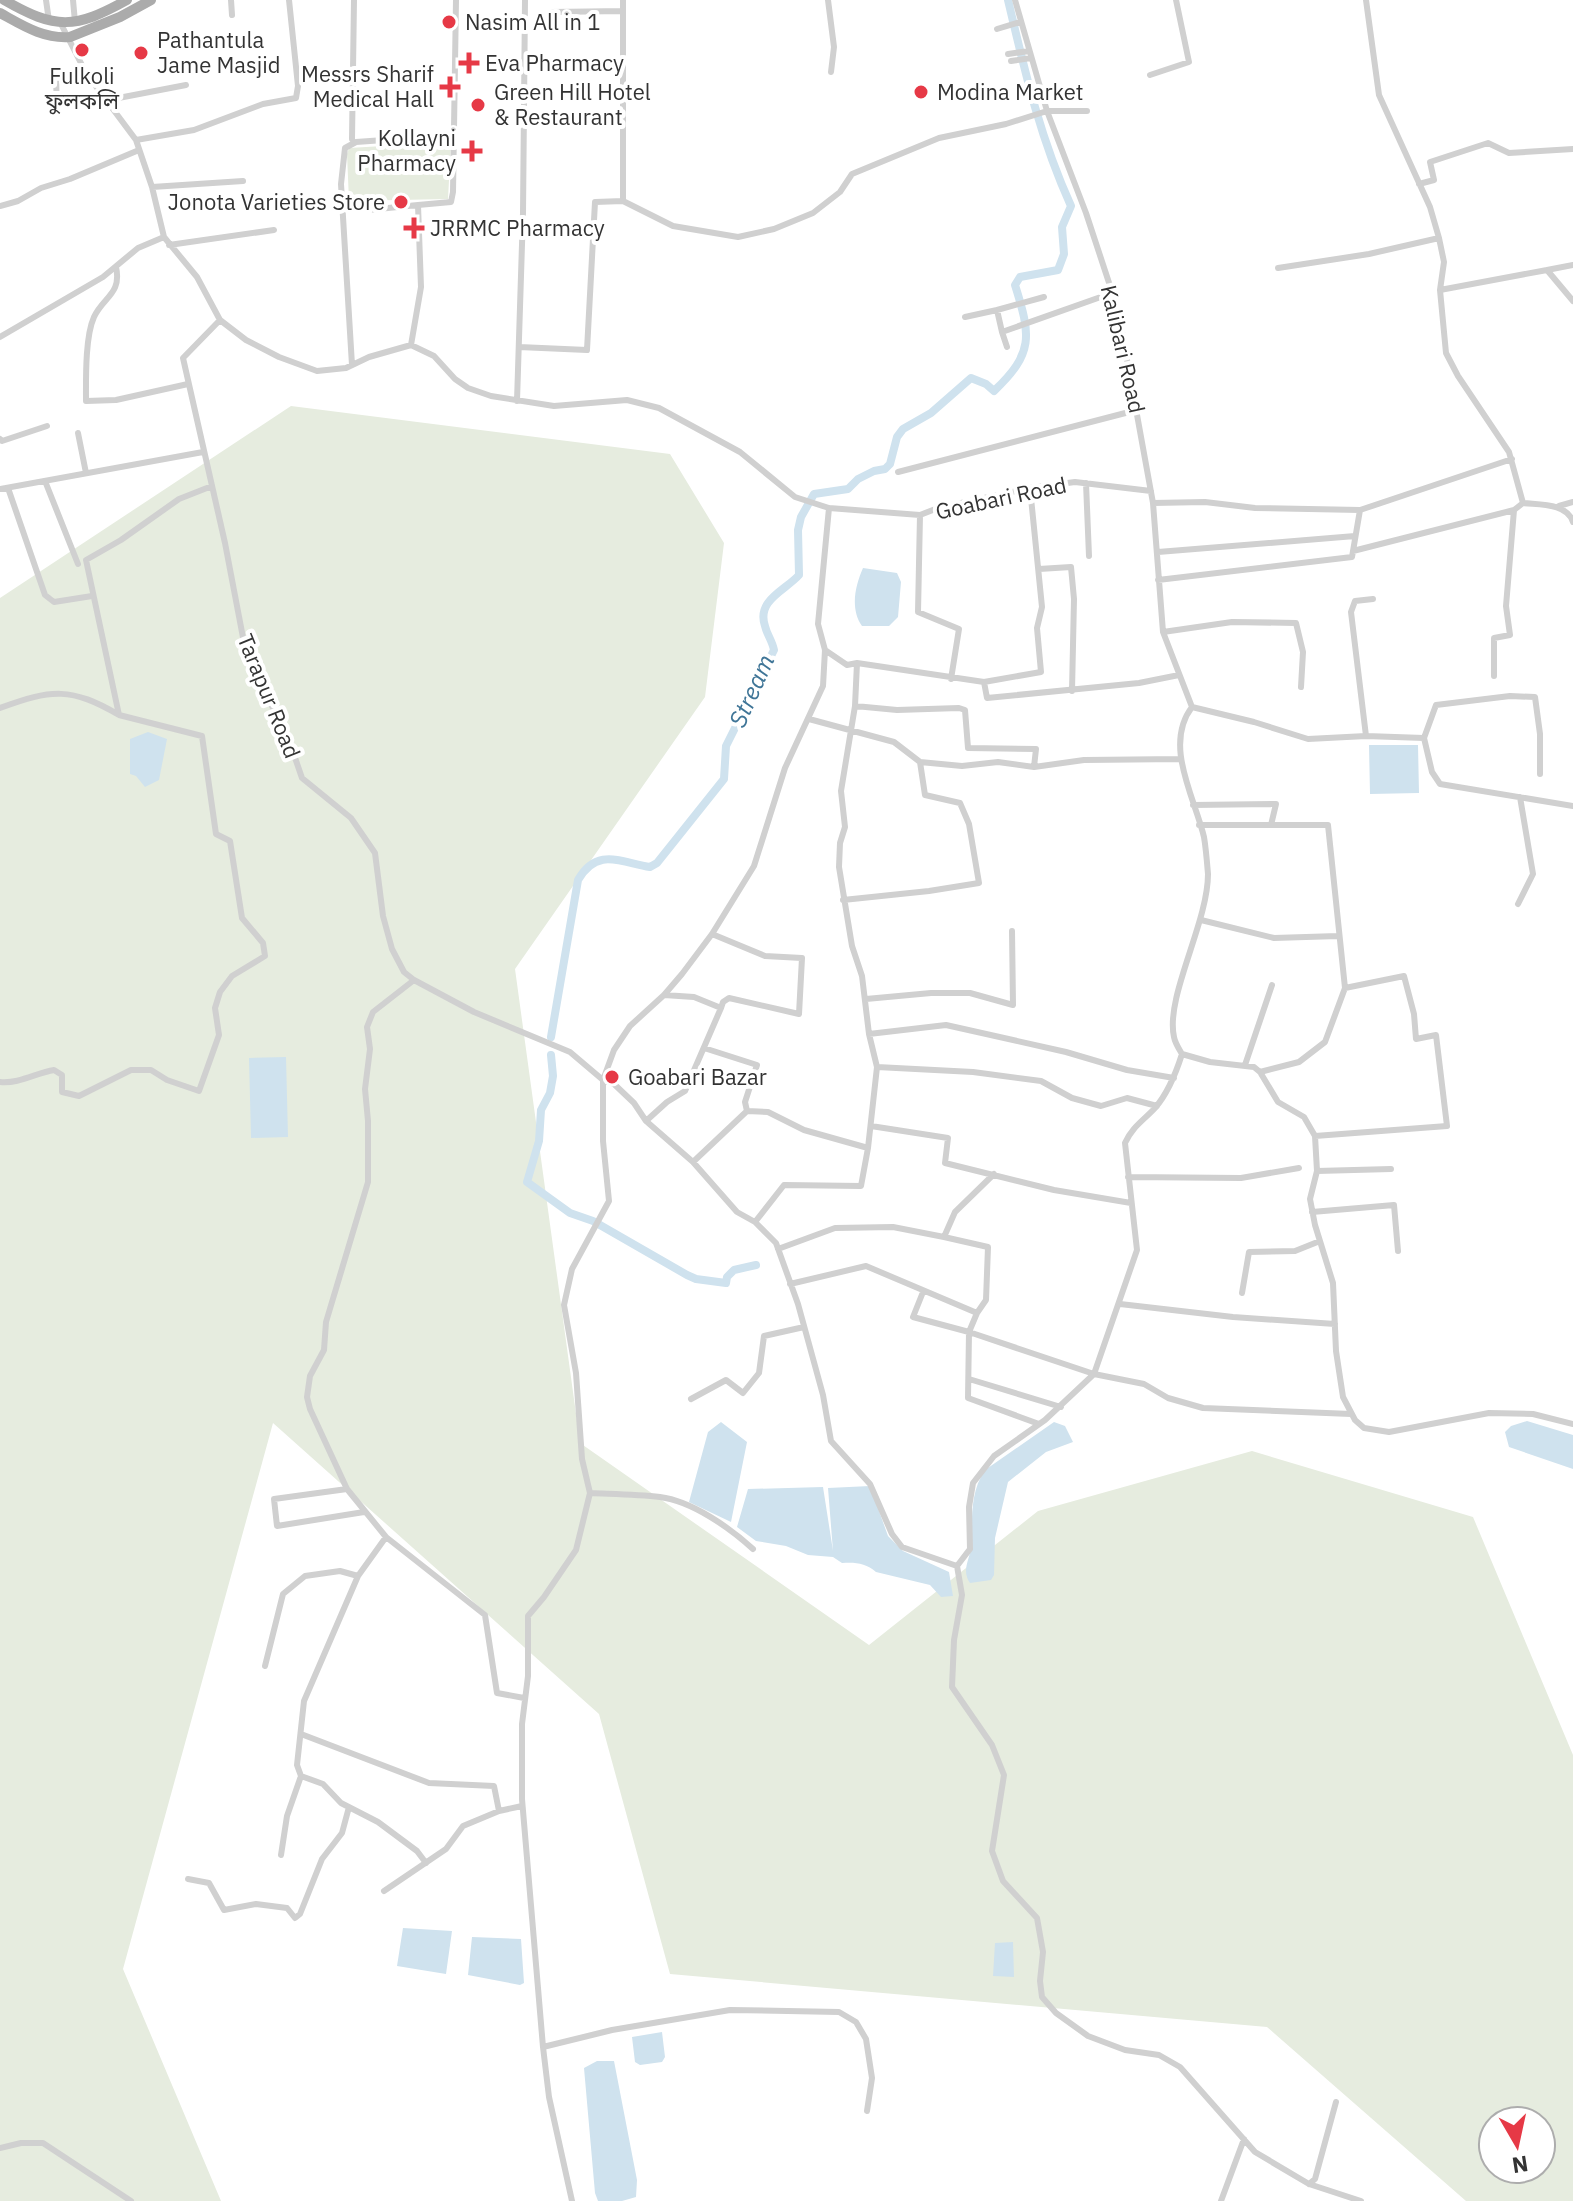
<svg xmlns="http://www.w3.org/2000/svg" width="1573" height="2201" font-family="'IBM Plex Sans','Noto Sans Bengali',sans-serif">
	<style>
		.green { fill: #e6ecdf; fill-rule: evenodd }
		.water { fill: #cfe2ee }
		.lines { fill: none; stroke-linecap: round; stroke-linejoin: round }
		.canal { stroke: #cfe2ee; stroke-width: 8 }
		.minor { stroke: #d0d0d0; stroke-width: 6 }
		.primary { stroke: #ababab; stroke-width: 10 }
		.poi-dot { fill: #e63946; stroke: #fff; stroke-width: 3 }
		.labels { text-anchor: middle; stroke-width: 8; stroke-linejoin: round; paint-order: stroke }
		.poi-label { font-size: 22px; fill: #333; stroke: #fff; text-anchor: start }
		.street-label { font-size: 22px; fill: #333; stroke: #fff }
		.water-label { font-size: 24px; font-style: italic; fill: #3f7597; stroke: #fff }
	</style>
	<rect width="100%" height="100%" fill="#fff"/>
	<path class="green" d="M 451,142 L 448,199 L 349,201 L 347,154 L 349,148 Z
		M 291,406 L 670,454 L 724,543 L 705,697 L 515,969 L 580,1443 L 869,1645 L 1038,1511 L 1252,1451 L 1473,1517 L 1573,1755 L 1573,2201 L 1466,2201 L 1267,2027 L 670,1974 L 599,1714 L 273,1423 L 123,1969 L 221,2201 L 0,2201 L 0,598 ZM 1493,2121 L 1541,2121 L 1541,2169 L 1493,2169 Z"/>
	<path class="water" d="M 863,568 L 897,573 L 901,582 L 898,617 L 889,626 L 862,626 C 850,609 855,586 863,568 Z
		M 148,732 L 167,739 L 159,780 L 145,787 L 136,776 L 130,774 L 130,739 Z
		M 1369,745 L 1418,745 L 1419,793 L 1370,794 Z
		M 286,1057 L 288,1137 L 251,1138 L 249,1058 Z
		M 1527,1421 L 1573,1435 L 1573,1469 L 1509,1447 L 1505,1432 L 1511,1426 Z
		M 721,1422 L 747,1442 L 731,1522 L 689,1502 L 708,1432 Z
		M 1054,1422 L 1065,1426 L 1073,1442 L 1046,1452 L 1008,1482 L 995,1538 L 994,1575 L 991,1580 L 970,1583 C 961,1570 970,1560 971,1546 C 973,1519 969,1494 985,1470 Z
		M 870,1486 L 888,1536 L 903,1551 L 949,1572 L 953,1596 L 941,1597 L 930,1585 L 876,1572 C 866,1563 855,1562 842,1563 L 833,1557 L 808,1555 L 786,1546 L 756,1541 L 737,1527 L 748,1489 L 823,1487 L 833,1551 L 828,1488 Z
		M 403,1928 L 452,1931 L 446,1974 L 397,1966 Z
		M 472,1937 L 521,1939 L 524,1983 L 520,1985 L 468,1975 Z
		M 1013,1942 L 1014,1977 L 993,1976 L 995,1943 Z
		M 662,2032 L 665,2057 L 662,2062 L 640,2065 L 635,2062 L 632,2037 Z
		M 597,2061 L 614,2061 L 637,2180 L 636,2197 L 622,2201 L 598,2201 L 595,2193 L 584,2068 Z"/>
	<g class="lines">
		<path class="canal" d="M 551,1037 L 578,880 C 597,847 620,862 650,867 L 657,863 L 724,779 L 726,746 L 774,650 C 772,640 767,635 765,626 C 756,600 786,590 799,575 L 798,530 L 801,517 L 814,494 L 848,489 L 858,479 L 874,471 L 885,469 L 890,464 L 897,437 L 903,429 L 931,413 L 971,378 L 986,384 L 994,391 C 1034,353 1031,336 1015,285 L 1020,277 L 1058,270 L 1064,254 L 1062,227 L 1071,206 C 1040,138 1025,72 1008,0
			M 551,1055 L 553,1076 L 550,1093 L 541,1110 L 539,1141 L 527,1182 L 570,1213 L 593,1221 L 687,1275 L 696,1279 L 726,1283 L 727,1277 L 734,1270 L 756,1265"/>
		<path class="minor" d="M 46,0 L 49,21
			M 73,0 L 75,22
			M 231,0 L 232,15
			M 623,0 L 623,201
			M 828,0 L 834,47 L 831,72
			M 1015,0 L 1047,111 L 1086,213 L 1118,310 L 1153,503 L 1163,632 L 1192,707
			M 1366,0 L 1379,95 L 1430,207 L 1439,238 L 1444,262 L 1440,290 L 1446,353 L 1458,376 L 1509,452 L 1523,503 C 1539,505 1567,503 1573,522
			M 552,12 L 623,11
			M 61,24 L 86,73 L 136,140 L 152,187 L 164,237 L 197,277 L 220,320 L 246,340 L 279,357 L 317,371 L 346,368 L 369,357 L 411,345 L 434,356 L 455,379 L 468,388 L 491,396 L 554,406 L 627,400 L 659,408 L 740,452 L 795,497 L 829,508 L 920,515 L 938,508 L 1030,488 L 1075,482 L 1151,491
			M 997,29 L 1020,22
			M 1008,54 L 1029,51
			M 1011,61 L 1031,58
			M 1150,75 L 1189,62 L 1176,0
			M 108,100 L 186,85
			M 57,112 L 56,76 L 86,73
			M 352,139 L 354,0
			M 136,140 L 194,130 L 263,104 L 296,98 L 298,86 L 289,0
			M 1419,184 L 1434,180 L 1430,162 L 1488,143 L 1509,153 L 1573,149
			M 152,187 L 243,181
			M 623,201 L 673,226 L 738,237 L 774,229 L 813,213 L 840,192 L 852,174 L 939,138 L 1006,124 L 1047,111 L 1087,111
			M 0,206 L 18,201 L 41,188 L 70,179 L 139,150
			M 368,210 L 418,205
			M 169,245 L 274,230
			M 116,267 C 122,294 103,297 94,317 C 85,337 86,379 86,401 L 116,400 L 188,384
			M 1278,268 L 1369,254 L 1439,238
			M 1547,270 L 1573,265
			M 1440,290 L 1547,270 L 1573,301
			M 965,317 L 997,310
			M 220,320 L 183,358 L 225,543 L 245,648 L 292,749 L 302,778 L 351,818 L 375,853 L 383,916 L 392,949 L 404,972 L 414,980 L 474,1012 L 570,1052 L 603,1080 L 603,1141 L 609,1201 L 572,1269 L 564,1305 L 576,1373 L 582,1459 L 590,1493 L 576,1550 L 544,1597 L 528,1616 L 528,1676 L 522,1724 L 522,1799 L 543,2047 L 549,2097 L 572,2201
			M 1002,332 L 997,310 L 1044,297
			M 0,337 L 103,277 L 138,248 L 164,237
			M 411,345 L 421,287 L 418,205 L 451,202 L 453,192 L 456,0
			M 519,347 L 587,350 L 595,202 L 623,201
			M 1007,347 L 1002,332 L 1112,293
			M 352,365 L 341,184 L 345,148 L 356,142 L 454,135
			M 517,401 L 523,213 L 525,0
			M 78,433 L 86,473
			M 0,439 L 2,441 L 47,426
			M 898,472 L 1137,410
			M 45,481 L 78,564
			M 1086,483 L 1089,556
			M 8,488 L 45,595 L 54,602 L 92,596
			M 0,489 L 203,452
			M 1153,503 L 1205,502 L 1255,508 L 1360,510 L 1512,459
			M 1559,506 L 1573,502
			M 829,508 L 818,624 L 825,650 L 823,686 L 785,768 L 754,866 L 712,934 L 682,974 L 664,995 L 630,1026 L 614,1050 L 603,1080 L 614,1084 L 634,1103 L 646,1121 L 693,1162 L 737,1212 L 755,1222 L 776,1243 L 798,1304 L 823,1395 L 831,1441 L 870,1484 L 892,1534 L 902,1547 L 957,1566 L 962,1595 L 954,1640 L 952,1687 L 992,1745 L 1004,1775 L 992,1851 L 1003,1881 L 1037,1918 L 1043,1952 L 1040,1981 L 1042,1997 L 1056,2013 L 1088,2036 L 1125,2050 L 1159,2055 L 1180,2067 L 1255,2152 L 1309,2184 L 1361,2201
			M 920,515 L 918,612 L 959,629 L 951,679
			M 1353,551 L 1514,510 L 1523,503
			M 1158,552 L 1355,536
			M 1039,569 L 1071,567 L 1074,599 L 1072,691
			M 1158,580 L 1352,557 L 1360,510
			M 1163,632 L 1232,622 L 1296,623 L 1303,652 L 1301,687
			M 825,650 L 847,665 L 857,663 L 984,682 L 1041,672 L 1037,628 L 1042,607 L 1030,488
			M 1494,676 L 1494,638 L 1510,635 L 1506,606 L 1514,510
			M 984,682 L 987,698 L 1139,683 L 1179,675
			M 855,706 L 897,710 L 959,708 L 965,710 L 968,748 L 1036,749 L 1034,767
			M 1192,707 C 1163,745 1195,798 1204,837 C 1206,849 1207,862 1208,874 C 1208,923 1165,997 1174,1037 C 1175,1043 1179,1049 1182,1054 L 1210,1062 L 1254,1067 L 1260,1072 L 1278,1102 L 1304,1117 L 1315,1136 L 1317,1171 L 1310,1199 L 1315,1225 L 1333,1283 L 1336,1351 L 1343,1397 L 1355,1420 L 1364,1428 L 1389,1432 L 1489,1413 L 1533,1414 L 1573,1424
			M 1192,707 L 1254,722 L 1308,739 L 1366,736 L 1424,738 L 1432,772 L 1440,784 L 1573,806
			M 0,708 C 52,689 71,687 119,715
			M 809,719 L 894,742 L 920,762 L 962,766 L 998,762 L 1034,767 L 1084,760 L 1181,759
			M 1366,736 L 1351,612 L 1355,601 L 1373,599
			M 1424,738 L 1436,705 L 1510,696 L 1535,697 L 1540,734 L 1540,774
			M 1193,805 L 1276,804 L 1271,825 L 1328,825 L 1345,988 L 1325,1042 L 1299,1062 L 1260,1072
			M 1199,825 L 1271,825
			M 843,900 L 929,891 L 979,883 L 969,824 L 960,803 L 925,795 L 920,762
			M 1518,904 L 1533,874 L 1520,797
			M 1201,920 L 1274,938 L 1338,936
			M 664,995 L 694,997 L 721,1008 L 723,1002 L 729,998 L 799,1014 L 802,958 L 765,956 L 712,934
			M 866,999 L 931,993 L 970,993 L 1013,1005 L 1012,931
			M 869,1034 L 946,1025 L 1066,1052 L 1127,1070 L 1174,1078
			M 704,1048 L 757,1065 L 745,1102 L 747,1111
			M 1245,1065 L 1272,985
			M 877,1067 L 973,1072 L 1041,1081 L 1072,1098 L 1101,1106 L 1127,1098 L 1157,1106
			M 0,1082 C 19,1084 36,1073 54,1070 L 62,1075 L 62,1092 L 79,1096 L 131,1070 L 151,1070 L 167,1080 L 199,1091 L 219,1035 L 215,1008 L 220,992 L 232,976 L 265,956 L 263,943 L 242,918 L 230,841 L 216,834 L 202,736 L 119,715 L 86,560 L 121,540 L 179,499 L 212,486
			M 646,1121 L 667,1102 L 685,1091 L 721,1008
			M 871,1126 L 948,1138 L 945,1163 L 1054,1190 L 1131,1203
			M 1315,1136 L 1447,1126 L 1436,1035 L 1416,1039 L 1414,1014 L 1404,976 L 1345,988
			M 693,1162 L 747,1111 L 768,1112 L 804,1130 L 868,1148 L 877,1067 L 869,1034 L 862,976 L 852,946 L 839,867 L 840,843 L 845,827 L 841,791 L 855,706 L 857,663
			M 1317,1171 L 1391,1169
			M 1128,1177 L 1241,1178 L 1299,1168
			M 1312,1212 L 1394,1205 L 1398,1251
			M 755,1222 L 784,1185 L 861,1186 L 868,1148
			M 944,1237 L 988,1247 L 986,1300 L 977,1313 L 969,1332 L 968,1398 L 1039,1424
			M 778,1249 L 835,1228 L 893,1227 L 944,1237 L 955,1212 L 994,1174
			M 790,1284 L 866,1266 L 977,1313
			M 923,1292 L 913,1317 L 969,1332 L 1094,1374 L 1144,1384 L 1168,1398 L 1203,1408 L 1351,1414
			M 1242,1293 L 1249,1252 L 1295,1251 L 1320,1241
			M 1120,1304 L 1233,1317 L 1335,1324
			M 969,1379 L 1061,1407
			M 691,1399 L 726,1380 L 743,1393 L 759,1373 L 764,1336 L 804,1327
			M 347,1489 L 274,1499 L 277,1526 L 364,1512
			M 590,1493 C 613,1494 637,1494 660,1497 C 692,1501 730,1528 753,1549
			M 386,1537 L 347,1489 L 310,1409 L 307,1397 L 310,1376 L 324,1350 L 326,1322 L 368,1182 L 368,1121 L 365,1089 L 370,1049 L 367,1027 L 373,1012 L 414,980
			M 957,1566 L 970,1549 L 969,1507 L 973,1483 L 994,1456 L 1045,1420 L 1094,1374 L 1137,1250 L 1125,1143 C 1132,1127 1144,1120 1155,1108 C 1168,1093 1176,1073 1182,1054
			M 265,1666 L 283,1594 L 305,1576 L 340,1571 L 358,1576
			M 301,1734 L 429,1783 L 494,1786 L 499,1811
			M 281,1855 L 287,1816 L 301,1776
			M 426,1863 L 417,1851 L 378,1822 L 341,1803 L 323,1784 L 301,1776 L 297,1765 L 304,1701 L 358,1576 L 386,1537 L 485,1615 L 497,1693 L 524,1698
			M 188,1879 L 209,1883 L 224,1910 L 256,1904 L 287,1908 L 295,1918 L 300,1914 L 322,1859 L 342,1833 L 349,1807
			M 384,1891 L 446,1849 L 463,1826 L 499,1811 L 522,1806
			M 543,2047 L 612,2030 L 730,2010 L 839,2012 L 856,2022 L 866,2039 L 872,2078 L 867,2111
			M 0,2148 L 21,2143 L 43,2143 L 131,2201
			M 1309,2184 L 1315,2179 L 1336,2102
			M 1221,2201 L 1244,2139"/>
		<path class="primary" d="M 4,0 C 56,30 75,29 127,0
			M 0,13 C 22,25 43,39 70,37 L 120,17 L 151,0"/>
	</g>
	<g class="poi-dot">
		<circle cx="449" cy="22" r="8"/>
		<circle cx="82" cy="50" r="8"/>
		<circle cx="141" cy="53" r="8"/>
		<path d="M465 51h8v8h8v8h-8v8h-8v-8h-8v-8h8z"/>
		<path d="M446 75h8v8h8v8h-8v8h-8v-8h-8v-8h8z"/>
		<circle cx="921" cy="92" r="8"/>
		<circle cx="478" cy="105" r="8"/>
		<path d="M468 139h8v8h8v8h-8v8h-8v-8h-8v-8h8z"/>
		<circle cx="401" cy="202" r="8"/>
		<path d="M410 216h8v8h8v8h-8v8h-8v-8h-8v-8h8z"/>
		<circle cx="612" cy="1077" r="8"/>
	</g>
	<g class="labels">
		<g class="poi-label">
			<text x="465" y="30">Nasim All in 1</text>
			<text x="157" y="48">Pathantula<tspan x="157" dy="25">Jame Masjid</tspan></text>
			<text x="485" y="71">Eva Pharmacy</text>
			<text x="434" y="82" text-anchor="end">Messrs Sharif<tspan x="434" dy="25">Medical Hall</tspan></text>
			<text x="82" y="84" text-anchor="middle">Fulkoli<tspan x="82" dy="25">ফুলকলি</tspan></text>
			<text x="494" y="100">Green Hill Hotel<tspan x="494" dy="25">&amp; Restaurant</tspan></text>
			<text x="937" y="100">Modina Market</text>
			<text x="456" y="146" text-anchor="end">Kollayni<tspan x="456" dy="25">Pharmacy</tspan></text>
			<text x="385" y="210" text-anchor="end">Jonota Varieties Store</text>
			<text x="430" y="236">JRRMC Pharmacy</text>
			<text x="628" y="1085">Goabari Bazar</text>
		</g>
		<g class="street-label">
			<text transform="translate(1123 349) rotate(77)" y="8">Kalibari Road</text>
			<text transform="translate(1001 498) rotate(-12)" y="8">Goabari Road</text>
			<text transform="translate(269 696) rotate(68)" y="8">Tarapur Road</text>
		</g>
		<g class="water-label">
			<text transform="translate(752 691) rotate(-66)" y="8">Stream</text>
		</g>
	</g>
	<g transform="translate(1517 2145) rotate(171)"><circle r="38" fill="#ffffff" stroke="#adadad" stroke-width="2"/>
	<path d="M0-6L14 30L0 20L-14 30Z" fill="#e63946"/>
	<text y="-12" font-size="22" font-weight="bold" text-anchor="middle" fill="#333333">N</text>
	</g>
</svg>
